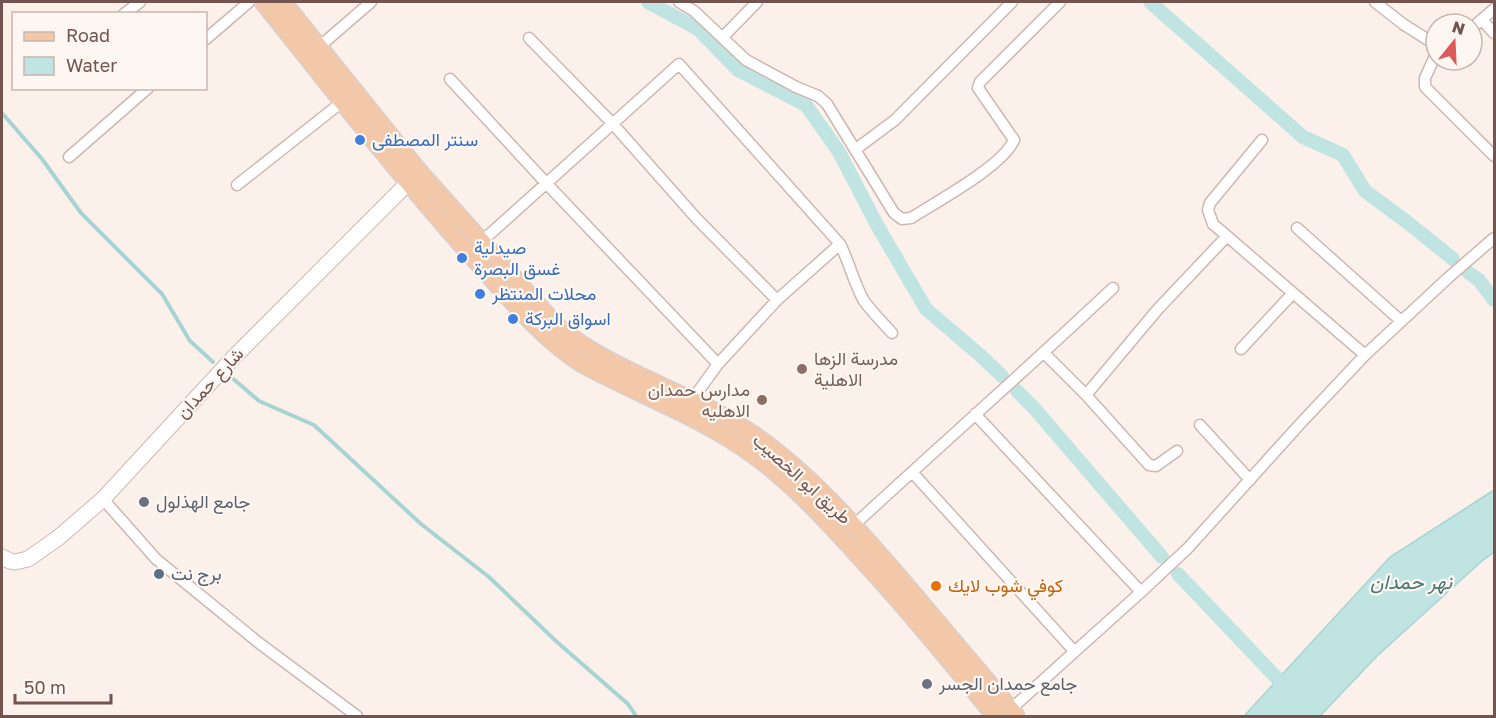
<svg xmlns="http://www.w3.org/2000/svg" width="1496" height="718" font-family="'Golos Text',Vazirmatn,sans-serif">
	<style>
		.water { fill: #c0e4e1; stroke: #a7d4d2; stroke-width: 1.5 }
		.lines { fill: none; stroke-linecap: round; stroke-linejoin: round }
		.stream { stroke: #a7d4d2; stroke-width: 4 }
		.canal { stroke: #c0e4e1; stroke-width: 14 }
		.minor-casing { stroke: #cdb7b1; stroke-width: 13 }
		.secondary-casing { stroke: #d1b8b1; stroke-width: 17 }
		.primary-casing { stroke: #d8cfce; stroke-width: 19 }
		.minor { stroke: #fff; stroke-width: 10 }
		.secondary { stroke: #fff; stroke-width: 15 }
		.primary { stroke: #f3c8a9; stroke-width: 16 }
		.shop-dot { fill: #3f7fe0; stroke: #fef6f1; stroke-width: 2 }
		.education-dot { fill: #8d6e63; stroke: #fef6f1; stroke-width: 2 }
		.worship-dot { fill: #6b7280; stroke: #fef6f1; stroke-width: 2 }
		.service-dot { fill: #5c6f8a; stroke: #fef6f1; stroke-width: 2 }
		.food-dot { fill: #e8710a; stroke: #fef6f1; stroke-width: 2 }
		.labels { text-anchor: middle; stroke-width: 4.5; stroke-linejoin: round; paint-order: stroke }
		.shop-label { font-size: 18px; fill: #366cbe; stroke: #fef6f1; text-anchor: start }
		.education-label { font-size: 18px; fill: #785e54; stroke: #fef6f1; text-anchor: start }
		.street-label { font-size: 18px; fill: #74544f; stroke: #fef6f1 }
		.worship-label { font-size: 18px; fill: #5b616d; stroke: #fef6f1; text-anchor: start }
		.service-label { font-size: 18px; fill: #4e5e75; stroke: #fef6f1; text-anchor: start }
		.food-label { font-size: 18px; fill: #c56008; stroke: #fef6f1; text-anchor: start }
		.water-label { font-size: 20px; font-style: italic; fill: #447875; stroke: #fef6f1 }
	</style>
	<rect width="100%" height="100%" fill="#fbf1ea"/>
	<path class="water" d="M 1494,490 L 1494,552 L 1482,561 L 1377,656 L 1320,716 L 1244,716 L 1390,557 Z"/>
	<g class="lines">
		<path class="stream" d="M 2,113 L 42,159 L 81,213 L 162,294 L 190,341 L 213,362
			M 231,377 L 259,401 L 314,425 L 421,524 L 489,577 L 557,642 L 628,704 L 636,716"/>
		<path class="canal" d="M 648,2 L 698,29 L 738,70 L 806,105 L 839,152 L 877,225 L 926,309 L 981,356 L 1002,376
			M 1150,2 L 1303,137 L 1343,155 L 1365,191 L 1407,222 L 1453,259
			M 1469,273 L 1479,280 L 1494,300
			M 1017,391 L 1034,408 L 1162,557
			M 1178,574 L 1291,693"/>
		<g class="minor-casing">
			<path id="minor" d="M 679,2 L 694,11 L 746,60 L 796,87 L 818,96 L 827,104 L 894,213 L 902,219 L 911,218 C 936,202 1003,166 1014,140 L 978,88 L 980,82 L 1060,2
				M 1375,2 L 1403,24 L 1436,45
				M 124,14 L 140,2
				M 1482,20 L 1494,33
				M 1472,28 L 1494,9
				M 723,37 L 757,2
				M 529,38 L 612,123 L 697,219 L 777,300
				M 206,39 L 249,2
				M 319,47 L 371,2
				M 1436,54 L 1425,78 L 1425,87 L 1494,156
				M 450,79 L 546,183 L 718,364
				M 1262,140 L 1210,203 L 1208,210 L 1213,224 L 1365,355
				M 856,149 L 895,120 L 1012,2
				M 69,157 L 148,88
				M 237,185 L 342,102
				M 1297,228 L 1401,321
				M 481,242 L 679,64 L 840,244 C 849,262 854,283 864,301 C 872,312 883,323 892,333
				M 1241,349 L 1293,293
				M 1044,353 L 1086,395 L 1149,465 L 1156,466 L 1177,451
				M 1086,395 L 1158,309 L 1227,236
				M 692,400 L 718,364 L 777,300 L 840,244
				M 975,414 L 1141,592
				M 1200,425 L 1250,480
				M 912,472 L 1074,651
				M 103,499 L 156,559 L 259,643 L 357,716
				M 854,525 C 940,446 1028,368 1113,288
				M 1010,710 L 1141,592 L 1188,548 L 1300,424 L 1365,355 L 1449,277 L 1494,238"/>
		</g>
		<g class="secondary-casing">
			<path id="secondary" d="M 2,557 L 10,561 L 15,562 L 28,559 L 58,538 L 103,499 L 235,356 L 408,183"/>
		</g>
		<g class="primary-casing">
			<path id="primary" d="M 263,2 C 332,89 400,176 474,259 C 508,296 540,337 582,364 C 639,395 702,417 755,456 C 793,484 824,518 856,553 C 905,606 950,661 995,716
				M 283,2 L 418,170 L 556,325 C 615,375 694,392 757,437 C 819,481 868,541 917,598 C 950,638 984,676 1016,716"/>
		</g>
		<use href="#minor" class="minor"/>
		<use href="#secondary" class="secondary"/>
		<use href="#primary" class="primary"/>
	</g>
	<g class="shop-dot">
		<circle cx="360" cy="140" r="6"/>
		<circle cx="462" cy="258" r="6"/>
		<circle cx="480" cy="294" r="6"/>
		<circle cx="513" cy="319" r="6"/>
	</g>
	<g class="education-dot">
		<circle cx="802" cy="369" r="6"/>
		<circle cx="762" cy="400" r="6"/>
	</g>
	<g class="worship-dot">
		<circle cx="144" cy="502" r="6"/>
		<circle cx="927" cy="684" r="6"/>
	</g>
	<circle class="service-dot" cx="159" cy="574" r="6"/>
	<circle class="food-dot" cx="936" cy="586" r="6"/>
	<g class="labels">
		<g class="shop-label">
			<text x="372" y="146">سنتر المصطفى</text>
			<text x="474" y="254">صيدلية<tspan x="474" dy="21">غسق البصرة</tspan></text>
			<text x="492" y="300">محلات المنتظر</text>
			<text x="525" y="325">اسواق البركة</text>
		</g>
		<g class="education-label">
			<text x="814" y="365">مدرسة الزها<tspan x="814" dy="21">الاهلية</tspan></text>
			<text x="750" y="396" text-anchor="end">مدارس حمدان<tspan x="750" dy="21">الاهليه</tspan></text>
		</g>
		<g class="street-label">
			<text transform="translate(210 383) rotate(-47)" y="6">شارع حمدان</text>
			<text transform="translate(802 479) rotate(42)" y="6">طريق ابو الخصيب</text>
		</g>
		<g class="worship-label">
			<text x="156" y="508">جامع الهذلول</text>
			<text x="939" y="690">جامع حمدان الجسر</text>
		</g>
		<g class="service-label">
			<text x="171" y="580">برج نت</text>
		</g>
		<g class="food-label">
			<text x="948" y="592">كوفي شوب لايك</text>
		</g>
		<g class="water-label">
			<text x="1411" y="589">نهر حمدان</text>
		</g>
	</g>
	<rect width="1496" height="718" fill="none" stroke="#74544f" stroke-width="6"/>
	<rect x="12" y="12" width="195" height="78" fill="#fef6f1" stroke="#c7b5b0" stroke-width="1.5"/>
	<rect x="24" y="32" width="30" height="9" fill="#f3c8a9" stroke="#c7b5b0" stroke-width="1.5"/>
	<text x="66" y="42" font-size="18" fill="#74544f">Road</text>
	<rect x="24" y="57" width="30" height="18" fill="#c0e4e1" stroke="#c7b5b0" stroke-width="1.5"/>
	<text x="66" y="72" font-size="18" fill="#74544f">Water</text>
	<g transform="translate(1454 42) rotate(18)"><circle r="28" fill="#fef6f1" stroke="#c7b5b0" stroke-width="1.5"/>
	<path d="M0-4.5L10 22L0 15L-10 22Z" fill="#da5b5a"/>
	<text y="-9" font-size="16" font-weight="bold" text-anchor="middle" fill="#74544f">N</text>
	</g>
	<path d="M15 694v9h96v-9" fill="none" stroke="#74544f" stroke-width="3"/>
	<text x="24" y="694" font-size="18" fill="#74544f" stroke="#fef6f1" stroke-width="4.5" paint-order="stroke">50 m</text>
</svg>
